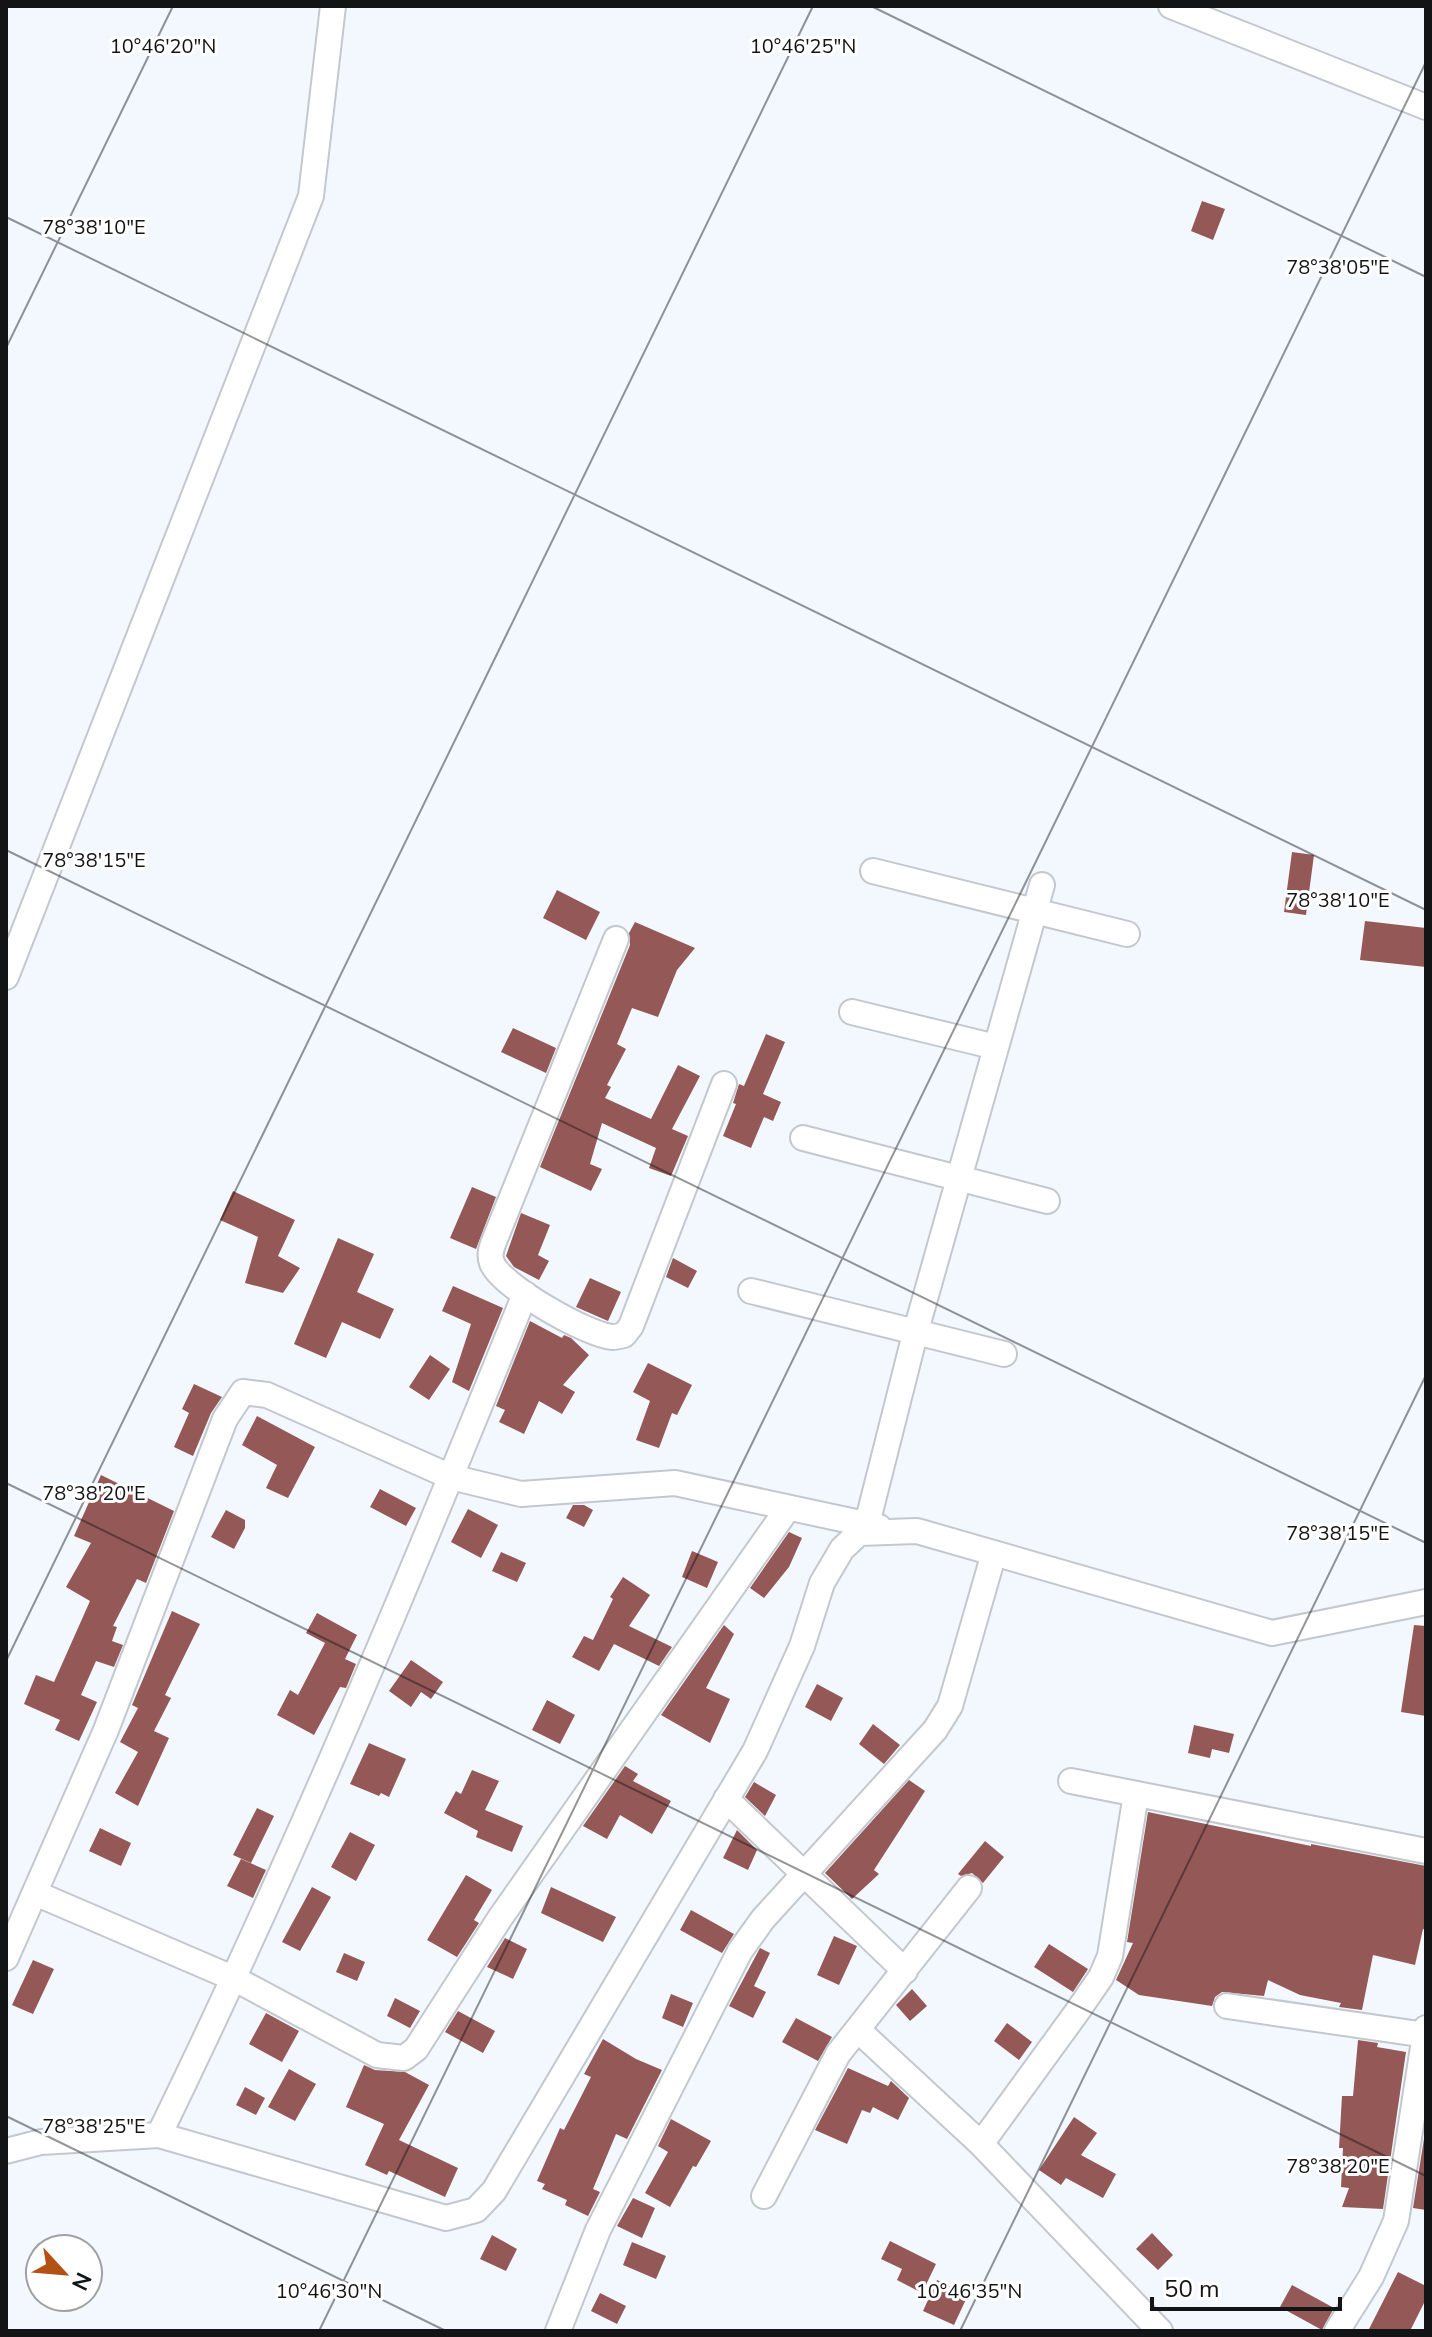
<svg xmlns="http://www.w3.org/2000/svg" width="1432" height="2337" font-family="'Nunito Sans',sans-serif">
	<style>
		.building { fill: #945857 }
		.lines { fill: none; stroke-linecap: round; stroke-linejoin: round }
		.minor-casing { stroke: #c3c8ce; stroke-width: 28 }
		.minor { stroke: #fff; stroke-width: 24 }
		.ticks { fill: none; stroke: #131416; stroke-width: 2; stroke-opacity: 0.45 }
		.ticks-label { font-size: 20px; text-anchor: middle; fill: #131416; stroke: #fff; stroke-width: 6; stroke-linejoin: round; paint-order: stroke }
	</style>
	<rect width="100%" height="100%" fill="#f3f8ff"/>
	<path class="building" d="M 1202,201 L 1225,209 L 1213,240 L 1191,231 Z
		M 1292,852 L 1314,855 L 1306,915 L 1284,912 Z
		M 557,890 L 600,912 L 586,940 L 543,918 Z
		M 1365,921 L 1426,928 L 1426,967 L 1360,960 Z
		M 635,922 L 695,948 L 677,970 L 658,1017 L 632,1008 L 617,1044 L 626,1049 L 607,1085 L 611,1087 L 605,1098 L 651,1119 L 678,1065 L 700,1076 L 672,1129 L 688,1136 L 671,1176 L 649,1168 L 656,1148 L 602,1123 L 590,1164 L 602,1169 L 591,1191 L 540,1167 L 630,945 L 629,933 Z
		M 513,1028 L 556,1048 L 546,1073 L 501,1052 Z
		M 766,1034 L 785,1042 L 763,1094 L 781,1102 L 773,1121 L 764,1117 L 751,1148 L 723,1136 L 736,1104 L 733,1103 L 739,1084 L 744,1086 Z
		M 472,1187 L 496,1197 L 476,1249 L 450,1238 Z
		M 233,1191 L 295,1220 L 278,1256 L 300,1268 L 283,1293 L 245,1283 L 258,1237 L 220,1220 Z
		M 521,1213 L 550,1225 L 538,1255 L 549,1261 L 539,1280 L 514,1267 L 506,1256 Z
		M 338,1238 L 374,1254 L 357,1292 L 394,1309 L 380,1339 L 342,1322 L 326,1358 L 294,1344 Z
		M 673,1258 L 697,1271 L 688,1288 L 666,1277 Z
		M 590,1278 L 621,1292 L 608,1321 L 576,1307 Z
		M 453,1286 L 503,1308 L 469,1391 L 452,1382 L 471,1324 L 442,1311 Z
		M 530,1321 L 562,1338 L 564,1335 L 571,1338 L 589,1355 L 563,1385 L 575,1392 L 562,1414 L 539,1401 L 524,1434 L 499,1422 L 505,1410 L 496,1406 Z
		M 430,1355 L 450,1369 L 429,1400 L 409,1387 Z
		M 648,1363 L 692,1385 L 677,1415 L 672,1413 L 659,1448 L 636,1440 L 650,1401 L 633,1392 Z
		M 194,1384 L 222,1397 L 211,1413 L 193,1456 L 174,1447 L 189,1413 L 182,1409 Z
		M 257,1416 L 315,1447 L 288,1498 L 266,1488 L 277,1465 L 242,1445 Z
		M 101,1475 L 174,1511 L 146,1583 L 137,1579 L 113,1626 L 117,1627 L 112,1641 L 123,1645 L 114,1667 L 96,1661 L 81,1695 L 97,1702 L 79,1741 L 55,1730 L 60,1720 L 24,1704 L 36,1675 L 54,1682 L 90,1601 L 66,1587 L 91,1543 L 74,1536 Z
		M 380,1489 L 416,1508 L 406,1526 L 370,1507 Z
		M 573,1505 L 584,1505 L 593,1510 L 584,1527 L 566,1518 Z
		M 468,1509 L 498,1525 L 481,1558 L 451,1542 Z
		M 226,1510 L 245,1520 L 245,1528 L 234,1549 L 211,1537 Z
		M 789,1532 L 802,1538 L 789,1567 L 764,1598 L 750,1588 Z
		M 692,1551 L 718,1562 L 707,1588 L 682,1577 Z
		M 501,1552 L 526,1563 L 517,1582 L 492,1571 Z
		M 623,1577 L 650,1595 L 629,1626 L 672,1647 L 659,1666 L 614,1644 L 599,1671 L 572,1657 L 584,1636 L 593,1640 L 613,1599 L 610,1597 Z
		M 172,1611 L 200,1624 L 165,1695 L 171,1698 L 154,1731 L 169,1738 L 138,1806 L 115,1793 L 138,1752 L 120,1742 L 138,1708 L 132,1705 Z
		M 317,1613 L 357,1635 L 345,1659 L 356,1664 L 346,1688 L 340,1687 L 314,1735 L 277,1715 L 290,1690 L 298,1695 L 325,1643 L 306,1633 Z
		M 724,1625 L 734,1634 L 706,1688 L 730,1699 L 710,1743 L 661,1715 Z
		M 1414,1625 L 1426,1626 L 1426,1716 L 1401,1712 Z
		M 411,1660 L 443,1682 L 431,1699 L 421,1692 L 411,1707 L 389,1691 Z
		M 817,1684 L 843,1698 L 831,1721 L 805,1707 Z
		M 547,1700 L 575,1715 L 560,1744 L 532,1730 Z
		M 873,1724 L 900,1745 L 884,1764 L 859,1744 Z
		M 1194,1725 L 1234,1734 L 1229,1753 L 1212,1749 L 1210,1758 L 1188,1753 Z
		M 369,1743 L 406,1759 L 389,1797 L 381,1793 L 379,1796 L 350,1784 Z
		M 625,1766 L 638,1774 L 633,1781 L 671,1801 L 652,1834 L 620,1815 L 607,1839 L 583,1826 Z
		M 472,1770 L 499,1781 L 485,1810 L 523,1826 L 512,1852 L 476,1837 L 478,1831 L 444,1813 L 456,1791 L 461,1794 Z
		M 909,1780 L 925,1791 L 874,1870 L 879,1874 L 852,1899 L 825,1873 Z
		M 754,1782 L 776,1795 L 765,1816 L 745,1797 Z
		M 257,1808 L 274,1816 L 251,1863 L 233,1855 Z
		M 1148,1812 L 1311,1846 L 1311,1844 L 1426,1866 L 1426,1930 L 1423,1929 L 1415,1965 L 1373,1955 L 1362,2010 L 1339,2007 L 1341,2003 L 1300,1995 L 1268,1980 L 1264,1996 L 1222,1992 L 1215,1997 L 1212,2006 L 1139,1995 L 1116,1980 L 1133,1943 L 1127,1942 Z
		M 100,1828 L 131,1843 L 121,1866 L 89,1851 Z
		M 737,1830 L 757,1850 L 748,1870 L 723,1858 Z
		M 350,1832 L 375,1845 L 356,1881 L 331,1867 Z
		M 985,1841 L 1004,1857 L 983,1883 L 972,1873 L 961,1876 L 958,1874 Z
		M 241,1859 L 266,1870 L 253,1898 L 227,1886 Z
		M 466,1875 L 492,1890 L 474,1920 L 479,1923 L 457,1957 L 427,1940 Z
		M 312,1887 L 331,1897 L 300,1951 L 282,1942 Z
		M 551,1887 L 616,1917 L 603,1942 L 541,1913 Z
		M 691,1910 L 734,1934 L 722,1953 L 680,1930 Z
		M 834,1936 L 857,1946 L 839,1985 L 817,1975 Z
		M 505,1938 L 527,1949 L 513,1979 L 487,1967 Z
		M 1049,1944 L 1088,1969 L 1073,1992 L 1034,1967 Z
		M 760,1948 L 770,1953 L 754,1986 L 766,1992 L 753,2018 L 729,2006 Z
		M 344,1953 L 365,1962 L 357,1981 L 336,1972 Z
		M 33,1960 L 54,1969 L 33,2014 L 12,2005 Z
		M 912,1989 L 927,2006 L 910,2021 L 896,2005 Z
		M 671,1994 L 693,2003 L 683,2027 L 662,2018 Z
		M 395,1998 L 420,2011 L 410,2028 L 387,2016 Z
		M 458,2011 L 495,2031 L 483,2053 L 445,2032 Z
		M 266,2013 L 299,2031 L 282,2062 L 249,2044 Z
		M 796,2018 L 832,2037 L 818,2061 L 782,2042 Z
		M 1007,2023 L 1032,2042 L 1019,2060 L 994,2041 Z
		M 603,2039 L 636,2059 L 662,2070 L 627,2139 L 616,2134 L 593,2189 L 600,2192 L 588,2216 L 565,2205 L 567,2200 L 542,2189 L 545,2184 L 537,2181 L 560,2128 L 564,2130 L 591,2077 L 584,2074 Z
		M 1358,2040 L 1378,2043 L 1377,2047 L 1406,2052 L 1383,2209 L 1342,2207 L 1349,2188 L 1341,2187 L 1343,2148 L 1339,2148 L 1342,2096 L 1353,2096 Z
		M 364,2065 L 375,2070 L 405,2072 L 429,2085 L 399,2140 L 458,2168 L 445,2197 L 389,2171 L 387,2175 L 365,2165 L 384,2124 L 346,2107 Z
		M 848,2068 L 888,2086 L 891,2081 L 909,2098 L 898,2120 L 873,2107 L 870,2113 L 862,2110 L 847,2144 L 815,2130 Z
		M 289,2069 L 316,2084 L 295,2121 L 268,2107 Z
		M 245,2087 L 265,2098 L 256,2115 L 236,2105 Z
		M 1074,2117 L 1097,2133 L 1081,2155 L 1116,2174 L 1103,2198 L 1066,2178 L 1061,2185 L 1039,2170 Z
		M 671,2119 L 711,2141 L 696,2167 L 693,2166 L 670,2207 L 645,2193 L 668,2152 L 658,2146 Z
		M 1426,2126 L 1426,2210 L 1413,2208 Z
		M 633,2198 L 655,2208 L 642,2238 L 617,2226 Z
		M 1152,2233 L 1173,2255 L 1158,2270 L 1136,2249 Z
		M 492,2235 L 517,2249 L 506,2271 L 480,2259 Z
		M 890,2241 L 936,2264 L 922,2293 L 897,2280 L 902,2269 L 881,2259 Z
		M 632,2242 L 666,2256 L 656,2279 L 623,2265 Z
		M 1398,2272 L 1426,2286 L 1426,2299 L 1410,2331 L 1368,2331 Z
		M 937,2280 L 968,2295 L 954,2325 L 923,2311 Z
		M 1292,2285 L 1334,2308 L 1322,2330 L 1280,2307 Z
		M 600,2293 L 626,2306 L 617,2324 L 591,2311 Z"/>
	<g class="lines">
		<g class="minor-casing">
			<path id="minor" d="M 1171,6 L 1426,107
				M 873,871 L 1127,934
				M 616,939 L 497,1234 C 493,1244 488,1253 492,1263 C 501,1286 587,1335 612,1337 C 616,1337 620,1336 624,1335 L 631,1326 L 724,1084
				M 6,977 L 311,196 L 333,6
				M 852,1012 L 996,1047
				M 803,1138 L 1047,1201
				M 751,1291 L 1004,1354
				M 867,1524 L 915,1334 L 1042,885
				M 1071,1781 L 1426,1851
				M 726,1799 L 905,1971
				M 35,1893 L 235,1979 L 377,2055 L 404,2058 L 416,2049 L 500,1918 L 788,1508
				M 6,1958 L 106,1730 L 225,1419 L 243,1392 L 267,1395 L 451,1477 L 521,1494 L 675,1483 L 879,1527
				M 1227,2006 L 1426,2035
				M 858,2030 L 981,2144 L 1160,2331
				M 159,2135 C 293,1860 411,1577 525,1294
				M 981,2144 L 1077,2012 L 1101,1977 L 1110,1956 L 1136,1794
				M 6,2151 L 41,2142 L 159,2135 L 446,2218 L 476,2210 L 494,2191 L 755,1751 L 802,1646 L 822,1583 L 842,1549 L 859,1533 L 917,1531 L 1272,1633 L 1426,1602
				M 764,2196 L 838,2054 L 969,1888
				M 558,2331 L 598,2230 L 740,1951 L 763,1919 L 935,1730 L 950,1706 L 994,1553
				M 1337,2331 L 1371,2277 L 1396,2221 L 1426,2028"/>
		</g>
		<use href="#minor" class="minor"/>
	</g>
	<path class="ticks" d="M 871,6 L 1426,277M 6,217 L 1426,910M 6,348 L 173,6M 6,850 L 1426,1543M 6,1483 L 1426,2176M 6,1661 L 813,6M 6,2116 L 446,2331M 319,2331 L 1426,62M 960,2331 L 1426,1375"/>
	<g class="ticks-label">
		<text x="163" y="53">10°46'20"N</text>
		<text x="803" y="53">10°46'25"N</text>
		<text x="94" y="234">78°38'10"E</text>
		<text x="1338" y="274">78°38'05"E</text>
		<text x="94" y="867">78°38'15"E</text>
		<text x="1338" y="907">78°38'10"E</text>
		<text x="94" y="1500">78°38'20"E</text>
		<text x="1338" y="1540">78°38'15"E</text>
		<text x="94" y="2133">78°38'25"E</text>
		<text x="1338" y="2173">78°38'20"E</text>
		<text x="329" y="2298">10°46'30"N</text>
		<text x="969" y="2298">10°46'35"N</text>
	</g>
	<rect width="1432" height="2337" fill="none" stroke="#131416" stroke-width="16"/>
	<g transform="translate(64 2273) rotate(116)"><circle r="38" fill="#ffffff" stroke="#a1a1a2" stroke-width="2"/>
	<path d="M0-6L14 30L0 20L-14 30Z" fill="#b35115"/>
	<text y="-12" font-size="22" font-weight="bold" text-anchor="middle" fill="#131416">N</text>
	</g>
	<path d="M1152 2297v12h188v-12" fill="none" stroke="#131416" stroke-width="4"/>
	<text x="1164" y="2297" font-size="24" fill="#131416" stroke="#ffffff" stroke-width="6" paint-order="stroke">50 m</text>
</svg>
